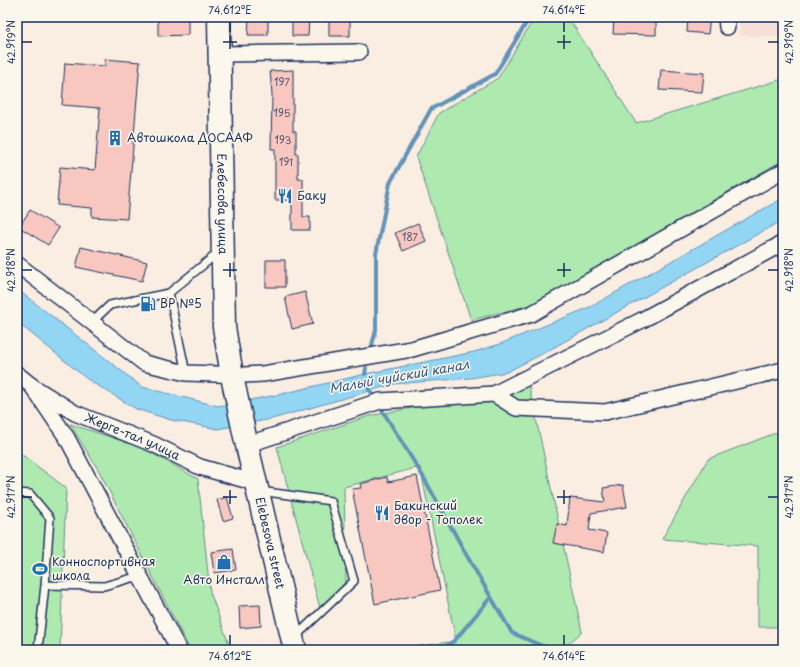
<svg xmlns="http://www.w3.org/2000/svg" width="800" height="667" font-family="'Playpen Sans',sans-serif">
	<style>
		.built { fill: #f5dfd6 }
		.green { fill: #aeeab0; stroke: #648c87 }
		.water { fill: #92d6f4; stroke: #6293b8 }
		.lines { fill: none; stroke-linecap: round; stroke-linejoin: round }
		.stream { stroke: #6293b8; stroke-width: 4 }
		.building { fill: #f8c8c0; stroke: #1b2f5e }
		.lane-casing { stroke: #1b2f5e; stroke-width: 10 }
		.street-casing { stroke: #1b2f5e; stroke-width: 18 }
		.primary-casing { stroke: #1b2f5e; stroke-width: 25 }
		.lane { stroke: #fbf7ec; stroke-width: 7 }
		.street { stroke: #fbf7ec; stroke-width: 15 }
		.primary { stroke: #fbf7ec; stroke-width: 22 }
		.ticks { fill: none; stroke: #1b2f5e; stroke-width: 1.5 }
		.labels { text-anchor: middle; stroke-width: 3; stroke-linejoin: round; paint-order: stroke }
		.number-label { font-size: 10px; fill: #525576 }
		.poi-label { font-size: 12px; fill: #1b2f5e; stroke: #fbf7ec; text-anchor: start }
		.street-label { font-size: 12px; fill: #1b2f5e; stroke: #fbf7ec }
		.water-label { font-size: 13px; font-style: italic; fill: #395984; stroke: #fbf7ec }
		.neatline { fill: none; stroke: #1b2f5e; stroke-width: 1.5 }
		.ticks-label { font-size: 10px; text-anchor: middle; fill: #1b2f5e }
	</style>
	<rect width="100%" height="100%" fill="#faeee3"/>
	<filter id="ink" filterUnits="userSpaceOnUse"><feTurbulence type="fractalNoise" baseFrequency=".025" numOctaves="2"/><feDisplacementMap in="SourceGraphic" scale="8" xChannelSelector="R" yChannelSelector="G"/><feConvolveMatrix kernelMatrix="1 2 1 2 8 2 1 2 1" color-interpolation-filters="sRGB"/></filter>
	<g filter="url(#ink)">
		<path class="built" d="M 739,17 L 783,17 L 783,37 L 740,35 Z"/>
		<path class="green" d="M 535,17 L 568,17 L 636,123 L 783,79 L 783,160 L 534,304 L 471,320 L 416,157 L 439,113 L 498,78 Z
			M 529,386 L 582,632 L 561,650 L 393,650 L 456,641 L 420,467 L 344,487 L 346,581 L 321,612 L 277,447 L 369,416 Z
			M 70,424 L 141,447 L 198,479 L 210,592 L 231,650 L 190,650 L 99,471 Z
			M 783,430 L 783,627 L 758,627 L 758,546 L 662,539 L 708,459 Z
			M 17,451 L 66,488 L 60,650 L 17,650 Z"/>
		<path class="water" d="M 783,198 L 783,220 L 542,354 L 507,372 L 471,378 L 394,384 L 272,419 L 218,429 L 171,420 L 136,409 L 87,379 L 17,322 L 17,289 L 142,387 L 218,406 L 277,395 L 365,374 L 474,352 L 500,344 L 590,307 Z"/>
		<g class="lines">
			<path class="stream" d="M 372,345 L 376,330 L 376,254 L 390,183 L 431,109 L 495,74 L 530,17
				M 365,374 L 366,368
				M 367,386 L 376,399
				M 379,405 L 424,478 L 471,563 L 512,633 L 552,650
				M 441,650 L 455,640 L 491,597"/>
		</g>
		<path class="building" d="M 158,17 L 188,17 L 188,35 L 158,36 Z
			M 249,17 L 268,17 L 268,35 L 248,35 Z
			M 329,17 L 350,17 L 350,36 L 329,36 Z
			M 614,17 L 656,17 L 656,35 L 613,34 Z
			M 688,17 L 710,17 L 708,34 L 687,32 Z
			M 292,18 L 309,18 L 308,36 L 292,36 Z
			M 105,59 L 140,62 L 127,219 L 92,217 L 92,208 L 57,205 L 60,167 L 95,170 L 100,108 L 62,105 L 65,63 L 105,66 Z
			M 293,70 L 293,131 L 296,131 L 296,154 L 298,154 L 298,179 L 303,179 L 303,217 L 310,217 L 310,230 L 292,230 L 292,200 L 275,200 L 275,149 L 271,149 L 272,94 L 270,71 Z
			M 661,70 L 704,73 L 702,92 L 659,90 Z
			M 30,210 L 59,228 L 48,245 L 19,227 Z
			M 418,223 L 426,241 L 403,251 L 395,233 Z
			M 81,247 L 147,262 L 142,281 L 76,267 Z
			M 266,260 L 285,260 L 285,287 L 266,287 Z
			M 305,292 L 313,324 L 292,329 L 285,297 Z
			M 417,476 L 440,590 L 375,604 L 352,489 L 361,488 L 360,484 L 387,477 L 388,482 Z
			M 623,485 L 627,507 L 591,513 L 589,530 L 607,533 L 604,552 L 553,543 L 557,524 L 567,526 L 570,498 L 605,502 L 603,488 Z
			M 227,497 L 233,518 L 223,521 L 217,500 Z
			M 233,549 L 236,570 L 214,573 L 211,552 Z
			M 260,605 L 261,626 L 240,628 L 239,606 Z"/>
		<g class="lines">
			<g class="lane-casing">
				<path id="lane" d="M 92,322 L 110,305 L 169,293
					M 186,373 L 169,293 L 219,252
					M 260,491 L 331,501 L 354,581 L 295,637
					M 17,493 L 30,494 L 50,518 L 45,585 L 38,650
					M 45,585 L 104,586 L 139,576"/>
			</g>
			<g class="street-casing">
				<g id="street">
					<path d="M 726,17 L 727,27"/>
					<path d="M 220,54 L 359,52"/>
					<path d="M 17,264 L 144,363 L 186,373 L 244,375 L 263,374 L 412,349 L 531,314 L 783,171"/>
					<path id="s1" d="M 17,374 L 32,386 L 75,413 L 153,444 L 200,467 L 256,483"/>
					<path d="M 32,386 L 67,438 L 179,650"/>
					<path d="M 494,394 L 516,408 L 605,412 L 783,370"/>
					<path d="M 246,443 L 258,441 L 380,401 L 494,394 L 642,320 L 783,243"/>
				</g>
			</g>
			<g class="primary-casing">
				<g id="primary">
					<path id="s2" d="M 219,17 L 224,327 L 233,381 L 245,437 L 295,650"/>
				</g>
			</g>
			<use href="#lane" class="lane"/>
			<use href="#street" class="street"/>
			<use href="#primary" class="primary"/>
		</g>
	</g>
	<path class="ticks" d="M 230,22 L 230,32M 564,22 L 564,32M 230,35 L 230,49M 564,35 L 564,49M 22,42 L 32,42M 223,42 L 237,42M 557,42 L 571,42M 768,42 L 778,42M 230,263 L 230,277M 564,263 L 564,277M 22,270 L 32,270M 223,270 L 237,270M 557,270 L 571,270M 768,270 L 778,270M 230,490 L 230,504M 564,490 L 564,504M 22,497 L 32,497M 223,497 L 237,497M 557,497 L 571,497M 768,497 L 778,497M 230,635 L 230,645M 564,635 L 564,645"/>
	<defs>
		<g id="building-bare" transform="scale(1.2)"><path d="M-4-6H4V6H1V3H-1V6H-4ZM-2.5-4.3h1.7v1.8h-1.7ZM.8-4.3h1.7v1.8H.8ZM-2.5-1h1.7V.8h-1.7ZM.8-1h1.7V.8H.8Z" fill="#1f6fb2" stroke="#fbf7ec" stroke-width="2.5" paint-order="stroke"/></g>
		<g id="restaurant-bare" transform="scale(1.2)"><path d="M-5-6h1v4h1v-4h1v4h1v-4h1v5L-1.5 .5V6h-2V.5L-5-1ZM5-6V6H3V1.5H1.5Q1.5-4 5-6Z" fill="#1f6fb2" stroke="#fbf7ec" stroke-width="2.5" paint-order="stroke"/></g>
		<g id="fuel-bare" transform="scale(1.2)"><path d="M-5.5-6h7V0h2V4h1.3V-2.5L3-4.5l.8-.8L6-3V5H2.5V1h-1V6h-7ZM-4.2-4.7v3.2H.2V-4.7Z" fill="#1f6fb2" stroke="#fbf7ec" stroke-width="2.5" paint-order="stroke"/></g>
		<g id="shop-bare" transform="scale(1.2)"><path d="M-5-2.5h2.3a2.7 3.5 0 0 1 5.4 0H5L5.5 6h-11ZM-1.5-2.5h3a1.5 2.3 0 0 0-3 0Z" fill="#1f6fb2" stroke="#fbf7ec" stroke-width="2.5" paint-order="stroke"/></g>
		<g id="stadium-bare" transform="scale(1.2)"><path d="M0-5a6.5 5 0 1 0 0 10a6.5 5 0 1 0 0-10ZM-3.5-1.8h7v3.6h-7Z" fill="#1f6fb2" stroke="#fbf7ec" stroke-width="2.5" paint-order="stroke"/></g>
	</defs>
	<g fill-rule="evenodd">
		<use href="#building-bare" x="115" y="138"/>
		<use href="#restaurant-bare" x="285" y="196"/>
		<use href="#fuel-bare" x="148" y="304"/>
		<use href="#restaurant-bare" x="382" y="513"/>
		<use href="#shop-bare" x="224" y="562"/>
		<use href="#stadium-bare" x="40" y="569"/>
	</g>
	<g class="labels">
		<g class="number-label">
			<text x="282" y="86">197</text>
			<text x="282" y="117">195</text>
			<text x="283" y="144">193</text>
			<text x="286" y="166">191</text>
			<text x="410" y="241">187</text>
		</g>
		<g class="poi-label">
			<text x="127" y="142">Автошкола ДОСААФ</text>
			<text x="297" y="200">Баку</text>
			<text x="160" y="308">BP №5</text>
			<text x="394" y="510">Бакинский<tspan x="394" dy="14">двор - Тополек</tspan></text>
			<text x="52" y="566">Конноспортивная<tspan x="52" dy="14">школа</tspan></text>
			<text x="224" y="584" text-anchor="middle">Авто Инсталл</text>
		</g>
		<g class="street-label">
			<text dy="4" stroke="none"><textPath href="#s2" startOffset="187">Елебесова улица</textPath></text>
			<text dy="4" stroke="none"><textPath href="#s1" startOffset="132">Жерге-тал улица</textPath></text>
			<text dy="4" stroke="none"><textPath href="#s2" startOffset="531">Elebesova street</textPath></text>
		</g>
		<g class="water-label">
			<text transform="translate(399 376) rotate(-10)" y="5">Малый чуйский канал</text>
		</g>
	</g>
	<rect width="800" height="667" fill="none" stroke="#fbf7ec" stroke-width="44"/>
	<rect x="22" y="22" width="756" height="623" class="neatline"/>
	<g class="ticks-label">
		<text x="230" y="14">74.612°E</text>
		<text x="564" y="14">74.614°E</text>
		<text transform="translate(11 42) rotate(-90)" y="4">42.919°N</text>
		<text transform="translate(789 42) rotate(-90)" y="4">42.919°N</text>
		<text transform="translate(11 270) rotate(-90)" y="4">42.918°N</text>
		<text transform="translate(789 270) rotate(-90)" y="4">42.918°N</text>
		<text transform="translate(11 497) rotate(-90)" y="4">42.917°N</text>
		<text transform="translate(789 497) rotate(-90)" y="4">42.917°N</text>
		<text x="230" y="660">74.612°E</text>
		<text x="564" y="660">74.614°E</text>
	</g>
</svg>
